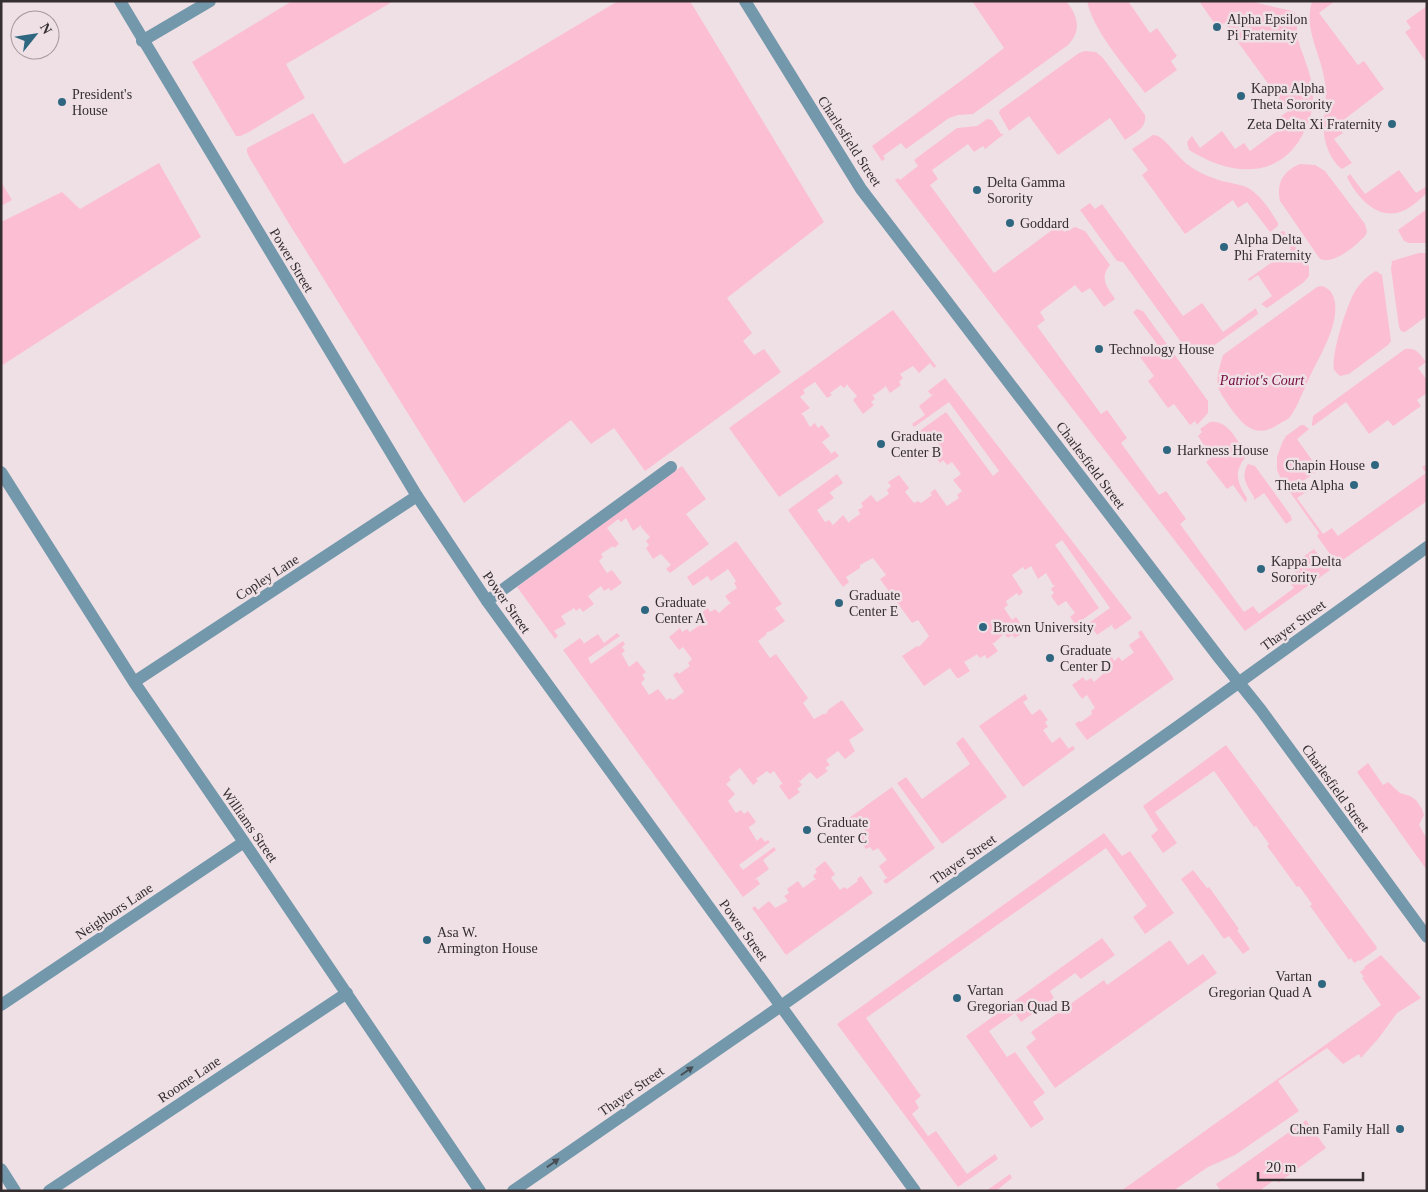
<svg xmlns="http://www.w3.org/2000/svg" width="1428" height="1192" font-family="'Times New Roman',serif">
	<style>
		.green { fill: #fcbed3 }
		.lines { fill: none; stroke-linecap: round; stroke-linejoin: round }
		.service { stroke: #7398ab; stroke-width: 12 }
		.minor { stroke: #7398ab; stroke-width: 12 }
		.tertiary { stroke: #7398ab; stroke-width: 12 }
		.oneway { fill: #474e55 }
		.poi-dot { fill: #2f6781; stroke: #efe0e5; stroke-width: 2 }
		.labels { text-anchor: middle; stroke-width: 5; stroke-linejoin: round; paint-order: stroke }
		.poi-label { font-size: 14px; fill: #342e30; stroke: #efe0e5; text-anchor: start }
		.street-label { font-size: 14px; fill: #342e30; stroke: #efe0e5 }
		.park-label { font-size: 14px; font-style: italic; fill: #720a3f; stroke: #efe0e5 }
	</style>
	<rect width="100%" height="100%" fill="#efe0e5"/>
	<path class="green" d="M 292,1 L 392,2 L 286,64 L 305,98 L 249,132 L 240,136 L 236,136 L 192,62 Z
		M 618,1 L 690,1 L 824,222 L 727,298 L 752,333 L 743,341 L 754,355 L 764,349 L 781,372 L 645,471 L 614,428 L 591,444 L 571,420 L 464,503 L 288,222 L 249,157 L 247,152 L 247,148 L 313,113 L 344,164 Z
		M 972,1 L 1066,1 C 1078,15 1082,31 1068,45 L 973,114 L 958,115 L 949,118 L 906,149 L 901,143 L 883,156 L 885,159 L 882,161 L 872,146 L 969,75 L 1004,48 Z
		M 1087,1 L 1128,1 L 1150,33 L 1157,28 L 1177,56 L 1171,61 L 1177,70 L 1145,93 C 1126,67 1094,33 1087,1 Z
		M 1199,1 L 1249,1 L 1292,11 L 1295,13 C 1298,22 1296,31 1298,40 C 1304,60 1314,78 1313,99 C 1313,112 1308,124 1302,136 C 1276,182 1227,174 1189,150 L 1187,142 L 1192,136 L 1200,148 L 1222,131 L 1235,149 L 1244,143 L 1250,151 L 1285,125 L 1280,117 L 1288,111 L 1224,23 L 1217,27 Z
		M 1312,1 L 1335,1 L 1319,13 L 1358,65 L 1364,61 L 1384,89 L 1337,125 L 1343,133 L 1334,139 L 1352,163 L 1342,169 C 1334,164 1327,150 1325,140 C 1321,122 1328,102 1325,83 C 1322,55 1303,31 1312,1 Z
		M 1427,6 L 1427,63 L 1405,32 L 1411,28 L 1406,21 Z
		M 1085,51 L 1096,52 L 1103,58 L 1145,115 C 1147,128 1135,133 1125,140 L 1110,118 L 1058,155 L 1029,116 L 1009,131 L 999,113 L 1000,110 L 1079,53 Z
		M 987,119 L 992,120 L 1001,134 L 1004,134 L 985,149 L 983,146 L 974,152 L 968,144 L 932,170 L 938,179 L 930,185 L 994,273 L 1059,225 L 1064,232 L 1075,227 L 1085,231 L 1110,265 C 1099,278 1107,287 1115,299 L 1104,307 L 1090,288 L 1082,293 L 1075,285 L 1040,312 L 1045,320 L 1037,326 L 1101,414 L 1107,410 L 1127,438 L 1121,443 L 1159,495 L 1166,491 L 1186,519 L 1180,524 L 1244,612 L 1253,606 L 1259,614 L 1294,588 L 1288,580 L 1297,574 L 1291,566 L 1314,549 L 1330,570 L 1245,631 L 895,180 L 898,178 L 900,180 L 918,166 L 914,160 L 957,128 L 977,126 Z
		M 1153,135 C 1163,134 1177,157 1187,164 C 1197,172 1209,177 1222,181 C 1233,184 1245,184 1254,192 C 1264,200 1271,212 1278,223 L 1278,226 L 1270,232 L 1247,202 L 1238,208 L 1233,200 L 1185,234 L 1142,175 L 1148,170 L 1132,149 Z
		M 159,163 L 201,237 L 1,366 L 1,222 L 62,192 L 80,209 Z
		M 1300,164 L 1315,165 L 1325,171 L 1365,224 L 1367,232 L 1365,236 C 1356,246 1333,265 1320,259 L 1280,201 C 1276,183 1283,171 1300,164 Z
		M 1399,170 L 1416,193 L 1427,186 L 1427,193 C 1420,199 1413,206 1405,210 C 1380,223 1357,198 1347,177 L 1350,174 L 1365,194 Z
		M 1,182 L 12,200 L 1,206 Z
		M 1090,203 L 1095,209 L 1102,204 L 1183,316 L 1202,303 L 1223,332 L 1256,308 L 1258,314 L 1202,354 L 1198,355 L 1189,353 L 1123,262 L 1117,261 L 1080,210 Z
		M 1427,209 L 1427,243 L 1409,243 L 1404,241 L 1398,230 Z
		M 1284,231 L 1309,266 L 1309,276 L 1304,282 L 1267,308 L 1261,304 L 1272,296 L 1258,275 L 1249,281 L 1248,279 L 1291,249 L 1279,232 Z
		M 1419,253 L 1427,253 L 1427,316 L 1405,332 L 1401,331 L 1399,327 L 1391,269 L 1392,261 Z
		M 1376,271 L 1382,275 L 1391,341 L 1388,345 L 1349,374 L 1340,376 L 1334,370 C 1331,354 1346,308 1354,293 C 1359,284 1367,276 1376,271 Z
		M 1322,286 C 1330,288 1334,295 1335,303 C 1338,326 1321,354 1311,374 C 1306,384 1296,411 1289,418 C 1287,420 1282,422 1279,424 C 1258,438 1246,429 1232,410 C 1215,386 1214,385 1223,355 L 1317,287 Z
		M 1137,309 L 1143,311 L 1208,401 L 1208,413 L 1197,425 L 1195,421 L 1190,425 L 1174,404 L 1168,408 L 1148,381 L 1154,376 L 1140,357 L 1157,344 L 1133,312 Z
		M 893,310 L 936,366 L 934,368 L 930,363 L 919,373 L 913,366 L 900,374 L 903,378 L 899,382 L 901,385 L 890,393 L 885,385 L 885,387 L 874,395 L 872,394 L 875,399 L 871,402 L 874,405 L 863,414 L 853,400 L 857,396 L 848,386 L 848,384 L 844,388 L 841,385 L 830,393 L 832,395 L 827,398 L 815,382 L 803,390 L 805,393 L 800,397 L 810,408 L 801,414 L 803,415 L 810,427 L 815,423 L 818,428 L 822,425 L 830,436 L 822,442 L 831,453 L 831,454 L 835,451 L 839,456 L 779,497 L 729,428 Z
		M 1405,349 C 1416,347 1420,354 1426,362 L 1418,368 L 1427,380 L 1427,393 L 1417,400 L 1421,406 L 1393,426 L 1388,420 L 1369,434 L 1346,402 L 1313,426 L 1312,425 L 1313,416 Z
		M 945,378 L 1132,618 L 1115,630 L 1112,626 L 1113,624 L 1097,635 L 1091,626 L 1078,635 L 1076,632 L 1110,608 L 1062,540 L 1055,545 L 1099,608 L 1072,627 L 1070,624 L 1074,622 L 1070,617 L 1075,613 L 1066,601 L 1058,606 L 1051,596 L 1054,593 L 1051,589 L 1055,585 L 1053,585 L 1046,573 L 1038,579 L 1031,566 L 1025,570 L 1023,567 L 1012,575 L 1023,592 L 1019,596 L 1017,593 L 1006,601 L 1008,605 L 1004,608 L 1012,620 L 1016,617 L 1026,631 L 1015,638 L 1012,635 L 1008,638 L 1004,634 L 994,643 L 992,643 L 998,651 L 987,659 L 985,655 L 980,658 L 976,654 L 976,655 L 964,662 L 970,671 L 959,678 L 957,678 L 950,668 L 924,686 L 902,656 L 917,646 L 919,647 L 929,636 L 918,620 L 912,623 L 880,579 L 886,575 L 873,558 L 860,565 L 860,568 L 846,577 L 849,582 L 843,587 L 788,510 L 837,474 L 843,483 L 828,494 L 830,493 L 834,498 L 817,510 L 825,522 L 829,520 L 833,525 L 843,515 L 849,523 L 850,521 L 860,514 L 861,515 L 858,510 L 863,507 L 861,503 L 871,495 L 877,502 L 889,494 L 887,490 L 891,486 L 888,482 L 899,475 L 909,488 L 905,492 L 914,503 L 918,501 L 921,503 L 932,495 L 930,493 L 935,489 L 947,506 L 959,498 L 957,495 L 962,491 L 953,480 L 961,474 L 952,462 L 947,465 L 943,460 L 940,463 L 932,452 L 940,446 L 932,434 L 927,437 L 923,433 L 920,435 L 918,432 L 946,412 L 993,476 L 999,471 L 949,402 L 914,427 L 912,424 L 925,415 L 919,406 L 934,394 L 931,395 L 928,391 Z
		M 1210,422 C 1228,419 1237,441 1246,453 C 1246,459 1243,459 1241,464 C 1234,476 1240,487 1247,498 L 1246,503 L 1233,485 L 1227,489 L 1206,462 L 1212,457 L 1198,436 L 1202,432 L 1200,429 Z
		M 1301,425 L 1304,425 L 1309,429 L 1297,439 L 1319,470 L 1300,483 L 1306,492 L 1297,498 L 1323,534 L 1332,528 L 1338,536 L 1426,473 L 1422,467 L 1427,464 L 1427,501 L 1337,564 L 1317,536 L 1319,533 L 1282,481 L 1277,470 L 1277,457 L 1282,443 L 1286,436 Z
		M 1248,464 L 1255,466 L 1291,516 L 1292,520 L 1286,524 L 1264,493 L 1254,500 L 1254,497 C 1247,486 1240,477 1248,464 Z
		M 682,466 L 706,499 L 686,514 L 709,544 L 670,573 L 666,569 L 671,565 L 661,554 L 662,553 L 653,559 L 646,548 L 649,545 L 646,541 L 650,537 L 641,527 L 641,525 L 633,531 L 626,518 L 621,522 L 618,519 L 607,528 L 619,544 L 614,548 L 613,546 L 601,554 L 603,557 L 599,561 L 607,573 L 612,570 L 622,583 L 611,591 L 609,588 L 604,591 L 601,586 L 588,596 L 594,604 L 583,612 L 580,608 L 576,611 L 573,607 L 573,609 L 561,616 L 566,624 L 554,631 L 558,636 L 555,639 L 517,587 Z
		M 736,541 L 782,604 L 775,608 L 785,621 L 771,631 L 767,632 L 766,635 L 758,641 L 770,658 L 776,654 L 808,698 L 803,703 L 814,719 L 823,714 L 826,714 L 828,710 L 842,700 L 864,730 L 849,740 L 855,751 L 845,759 L 838,751 L 826,760 L 830,765 L 825,768 L 828,771 L 817,779 L 810,772 L 800,781 L 798,780 L 802,785 L 797,789 L 800,792 L 789,800 L 779,786 L 783,783 L 782,783 L 774,771 L 770,774 L 767,771 L 756,779 L 758,781 L 753,785 L 740,768 L 729,777 L 731,780 L 726,784 L 735,794 L 728,801 L 736,813 L 741,810 L 744,814 L 748,811 L 756,822 L 748,828 L 749,828 L 757,841 L 761,837 L 765,842 L 768,840 L 770,842 L 739,865 L 743,870 L 774,847 L 776,850 L 763,860 L 769,869 L 754,880 L 757,879 L 760,884 L 743,897 L 563,650 L 580,638 L 584,643 L 582,645 L 598,634 L 604,643 L 617,633 L 620,636 L 588,658 L 591,664 L 623,641 L 625,644 L 622,647 L 625,651 L 620,655 L 622,654 L 629,667 L 637,661 L 646,672 L 642,675 L 645,679 L 641,683 L 649,695 L 658,689 L 666,699 L 665,701 L 670,698 L 673,700 L 684,692 L 673,675 L 677,672 L 679,674 L 690,666 L 688,663 L 692,659 L 683,647 L 679,650 L 669,637 L 680,628 L 682,632 L 687,629 L 691,633 L 690,632 L 701,624 L 703,624 L 697,616 L 708,608 L 710,612 L 715,609 L 719,613 L 729,604 L 731,604 L 725,596 L 737,588 L 734,583 L 736,581 L 728,569 L 711,581 L 708,577 L 709,575 L 693,586 L 687,577 Z
		M 1141,630 L 1174,679 L 1087,740 L 1075,724 L 1079,721 L 1081,722 L 1092,714 L 1091,711 L 1095,708 L 1087,695 L 1082,699 L 1072,685 L 1083,677 L 1086,681 L 1091,678 L 1094,682 L 1104,673 L 1106,673 L 1101,665 L 1112,657 L 1114,661 L 1119,657 L 1122,661 L 1133,653 L 1134,653 L 1129,645 L 1140,637 L 1141,638 L 1138,633 Z
		M 1025,694 L 1028,699 L 1023,702 L 1032,715 L 1040,709 L 1048,720 L 1045,722 L 1048,727 L 1043,730 L 1052,743 L 1060,737 L 1068,748 L 1067,749 L 1073,746 L 1075,749 L 1023,787 L 979,726 Z
		M 963,737 L 1007,797 L 942,844 L 897,783 L 906,777 L 922,799 L 970,764 L 956,743 Z
		M 1226,745 L 1376,946 L 1377,949 L 1360,961 L 1359,960 L 1354,963 L 1351,958 L 1349,960 L 1310,906 L 1312,904 L 1299,886 L 1297,887 L 1267,846 L 1269,844 L 1256,826 L 1254,827 L 1214,771 L 1155,812 L 1177,843 L 1163,853 L 1151,836 L 1158,830 L 1143,806 Z
		M 1368,763 L 1383,785 L 1388,782 L 1400,793 L 1410,796 L 1416,800 L 1422,809 L 1424,815 L 1419,825 L 1427,839 L 1426,869 L 1357,772 Z
		M 892,787 L 935,848 L 886,884 L 883,881 L 888,877 L 886,877 L 879,866 L 887,860 L 878,848 L 873,851 L 870,847 L 866,849 L 858,838 L 866,832 L 858,820 L 853,823 L 849,818 Z
		M 1104,833 L 1122,856 L 1130,851 L 1174,913 L 1145,934 L 1133,917 L 1147,906 L 1106,848 L 866,1018 L 921,1096 L 915,1101 L 919,1108 L 912,1114 L 928,1136 L 936,1131 L 967,1174 L 995,1154 L 998,1159 L 958,1187 L 837,1024 Z
		M 825,861 L 835,874 L 831,878 L 840,890 L 844,887 L 847,889 L 858,881 L 857,879 L 861,876 L 873,893 L 786,955 L 752,908 L 755,906 L 758,910 L 769,901 L 776,909 L 775,908 L 788,901 L 784,896 L 789,893 L 787,889 L 798,881 L 803,888 L 814,880 L 816,880 L 813,876 L 817,872 L 815,869 Z
		M 1193,870 L 1207,888 L 1209,887 L 1239,929 L 1237,930 L 1250,949 L 1243,954 L 1229,936 L 1224,939 L 1181,879 Z
		M 1102,938 L 1115,955 L 1081,979 L 1075,973 L 1050,991 L 1054,998 L 1021,1022 L 1015,1013 L 989,1031 L 1007,1057 L 1015,1052 L 1045,1093 L 1033,1102 L 1044,1119 L 1031,1128 L 966,1036 Z
		M 1170,940 L 1188,965 L 1203,954 L 1217,973 L 1055,1088 L 1026,1047 L 1036,1039 L 1031,1032 L 1104,980 L 1107,985 Z
		M 1381,955 L 1421,998 L 1397,1013 L 1378,1039 L 1361,1058 L 1359,1054 L 1343,1064 L 1327,1048 L 1278,1081 L 1299,1111 L 1235,1155 L 1208,1167 L 1173,1191 L 1121,1191 L 1381,1005 L 1362,978 L 1364,977 L 1360,972 L 1365,968 L 1364,967 Z
		M 1306,1120 L 1326,1148 L 1278,1183 L 1276,1179 L 1259,1191 L 1221,1191 L 1216,1184 Z
		M 1010,1174 L 1012,1178 L 996,1191 L 986,1191 Z"/>
	<g class="lines">
		<path class="service" d="M 487,601 L 671,467"/>
		<path class="minor" d="M 745,1 L 861,189 L 1220,659 L 1261,710 L 1427,937
			M 142,41 L 210,1
			M 1,472 L 134,682 L 244,842 L 480,1191
			M 134,682 L 417,496
			M 1,1005 L 244,842
			M 1,1169 L 15,1191
			M 49,1191 L 347,993
			M 513,1191 L 781,1006"/>
		<path class="tertiary" d="M 120,1 L 417,496 L 487,601 L 915,1191
			M 781,1006 L 1180,725 L 1427,547"/>
	</g>
	<defs><path id="oneway-solid" d="M-6-.8H1V-3.2L6.5 0L1 3.2V.8H-6Z" transform="scale(1.25)"/></defs>
	<g class="oneway">
		<use href="#oneway-solid" transform="translate(687 1071) rotate(-35)"/>
		<use href="#oneway-solid" transform="translate(553 1163) rotate(-35)"/>
	</g>
	<g class="poi-dot">
		<circle cx="1217" cy="27" r="5"/>
		<circle cx="1241" cy="96" r="5"/>
		<circle cx="62" cy="102" r="5"/>
		<circle cx="1392" cy="124" r="5"/>
		<circle cx="977" cy="190" r="5"/>
		<circle cx="1010" cy="223" r="5"/>
		<circle cx="1224" cy="247" r="5"/>
		<circle cx="1099" cy="349" r="5"/>
		<circle cx="881" cy="444" r="5"/>
		<circle cx="1167" cy="450" r="5"/>
		<circle cx="1375" cy="465" r="5"/>
		<circle cx="1354" cy="485" r="5"/>
		<circle cx="1261" cy="569" r="5"/>
		<circle cx="839" cy="603" r="5"/>
		<circle cx="645" cy="610" r="5"/>
		<circle cx="983" cy="627" r="5"/>
		<circle cx="1050" cy="658" r="5"/>
		<circle cx="807" cy="830" r="5"/>
		<circle cx="427" cy="940" r="5"/>
		<circle cx="1322" cy="984" r="5"/>
		<circle cx="957" cy="998" r="5"/>
		<circle cx="1400" cy="1129" r="5"/>
	</g>
	<g class="labels">
		<g class="poi-label">
			<text x="1227" y="24">Alpha Epsilon<tspan x="1227" dy="16">Pi Fraternity</tspan></text>
			<text x="1251" y="93">Kappa Alpha<tspan x="1251" dy="16">Theta Sorority</tspan></text>
			<text x="72" y="99">President's<tspan x="72" dy="16">House</tspan></text>
			<text x="1382" y="129" text-anchor="end">Zeta Delta Xi Fraternity</text>
			<text x="987" y="187">Delta Gamma<tspan x="987" dy="16">Sorority</tspan></text>
			<text x="1020" y="228">Goddard</text>
			<text x="1234" y="244">Alpha Delta<tspan x="1234" dy="16">Phi Fraternity</tspan></text>
			<text x="1109" y="354">Technology House</text>
			<text x="891" y="441">Graduate<tspan x="891" dy="16">Center B</tspan></text>
			<text x="1177" y="455">Harkness House</text>
			<text x="1365" y="470" text-anchor="end">Chapin House</text>
			<text x="1344" y="490" text-anchor="end">Theta Alpha</text>
			<text x="1271" y="566">Kappa Delta<tspan x="1271" dy="16">Sorority</tspan></text>
			<text x="849" y="600">Graduate<tspan x="849" dy="16">Center E</tspan></text>
			<text x="655" y="607">Graduate<tspan x="655" dy="16">Center A</tspan></text>
			<text x="993" y="632">Brown University</text>
			<text x="1060" y="655">Graduate<tspan x="1060" dy="16">Center D</tspan></text>
			<text x="817" y="827">Graduate<tspan x="817" dy="16">Center C</tspan></text>
			<text x="437" y="937">Asa W.<tspan x="437" dy="16">Armington House</tspan></text>
			<text x="1312" y="981" text-anchor="end">Vartan<tspan x="1312" dy="16">Gregorian Quad A</tspan></text>
			<text x="967" y="995">Vartan<tspan x="967" dy="16">Gregorian Quad B</tspan></text>
			<text x="1390" y="1134" text-anchor="end">Chen Family Hall</text>
		</g>
		<g class="street-label">
			<text transform="translate(850 141) rotate(57)" y="5">Charlesfield Street</text>
			<text transform="translate(292 260) rotate(59)" y="5">Power Street</text>
			<text transform="translate(1091 465) rotate(53)" y="5">Charlesfield Street</text>
			<text transform="translate(267 577) rotate(-33)" y="5">Copley Lane</text>
			<text transform="translate(507 602) rotate(55)" y="5">Power Street</text>
			<text transform="translate(1293 625) rotate(-36)" y="5">Thayer Street</text>
			<text transform="translate(1336 788) rotate(54)" y="5">Charlesfield Street</text>
			<text transform="translate(250 825) rotate(55)" y="5">Williams Street</text>
			<text transform="translate(963 859) rotate(-35)" y="5">Thayer Street</text>
			<text transform="translate(114 911) rotate(-34)" y="5">Neighbors Lane</text>
			<text transform="translate(744 930) rotate(54)" y="5">Power Street</text>
			<text transform="translate(189 1079) rotate(-34)" y="5">Roome Lane</text>
			<text transform="translate(631 1091) rotate(-35)" y="5">Thayer Street</text>
		</g>
		<g class="park-label">
			<text x="1262" y="385">Patriot's Court</text>
		</g>
	</g>
	<rect width="1428" height="1192" fill="none" stroke="#342e30" stroke-width="5"/>
	<g transform="translate(35 35) rotate(60)"><circle r="24" fill="#efe0e5" stroke="#a4999d"/>
	<path d="M0-4L9 19L0 12L-9 19Z" fill="#2f6781"/>
	<text y="-8" font-size="14" font-weight="bold" text-anchor="middle" fill="#342e30">N</text>
	</g>
	<path d="M1258 1172v8h105v-8" fill="none" stroke="#342e30" stroke-width="2.5"/>
	<text x="1266" y="1172" font-size="15" fill="#342e30" stroke="#efe0e5" stroke-width="4" paint-order="stroke">20 m</text>
</svg>
